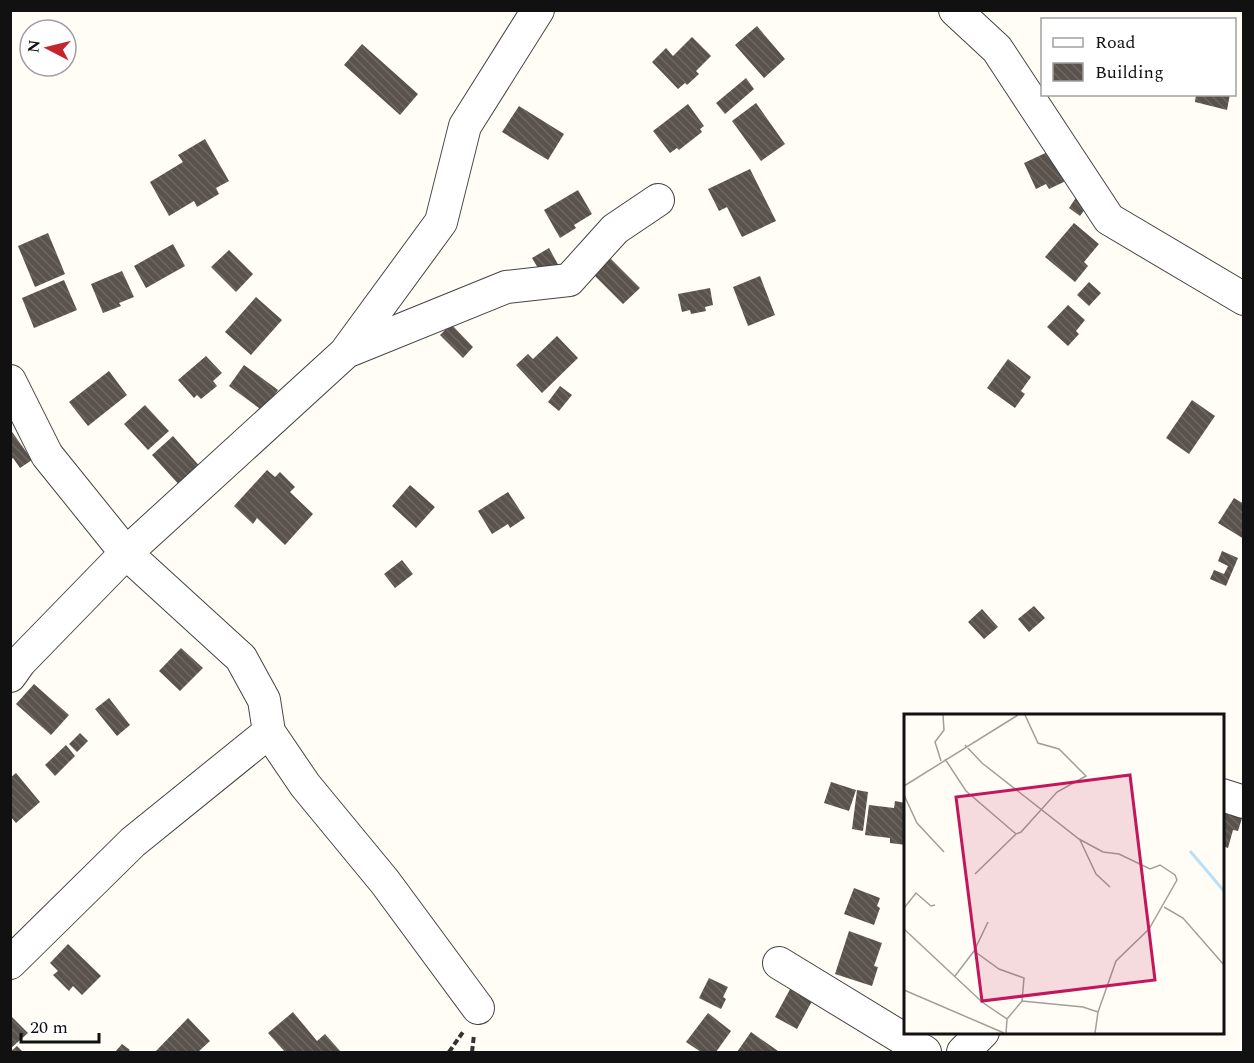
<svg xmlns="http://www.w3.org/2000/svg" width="1254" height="1063" font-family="Spectral,serif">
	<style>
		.building { fill: url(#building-back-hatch) }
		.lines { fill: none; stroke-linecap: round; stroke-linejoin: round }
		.minor-casing { stroke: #444; stroke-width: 34 }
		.path { stroke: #333; stroke-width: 4; stroke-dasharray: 6 3; stroke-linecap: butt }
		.minor { stroke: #fff; stroke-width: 32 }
		.inset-river { fill: none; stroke: #b9e0f7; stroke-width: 3 }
		.inset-road { fill: none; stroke: #a09f9a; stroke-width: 1.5 }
		.view { fill: #c2185b; fill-opacity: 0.15; stroke: #c2185b; stroke-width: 3 }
		.inset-edge { fill: none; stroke: #111; stroke-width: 3 }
	</style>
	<defs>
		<pattern id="building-back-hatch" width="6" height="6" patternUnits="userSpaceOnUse" patternTransform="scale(1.5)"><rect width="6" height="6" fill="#5a524d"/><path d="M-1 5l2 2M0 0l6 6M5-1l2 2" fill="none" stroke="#6d6662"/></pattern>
	</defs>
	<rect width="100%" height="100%" fill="#fffdf5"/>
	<path class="building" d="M 757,26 L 785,59 L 764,78 L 735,45 Z
		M 692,37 L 711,56 L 696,71 L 699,74 L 687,85 L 685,83 L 678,89 L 652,62 L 666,48 L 673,56 Z
		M 362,44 L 418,94 L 400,115 L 344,65 Z
		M 746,78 L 754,89 L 725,114 L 716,103 Z
		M 1196,94 L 1230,94 L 1227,110 L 1195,102 Z
		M 756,103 L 785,144 L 761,161 L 732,121 Z
		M 688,104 L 704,126 L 700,129 L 702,132 L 679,150 L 677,148 L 670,153 L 653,131 Z
		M 519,106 L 564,134 L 548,160 L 502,132 Z
		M 205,139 L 229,181 L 216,188 L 219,194 L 197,207 L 194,201 L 169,216 L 150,182 L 183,162 L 178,155 Z
		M 1054,149 L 1068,180 L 1049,189 L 1046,184 L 1036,189 L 1024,163 Z
		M 750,169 L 776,221 L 742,237 L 727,207 L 719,211 L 708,189 Z
		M 578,190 L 592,214 L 574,225 L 576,228 L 560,238 L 544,210 Z
		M 1077,196 L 1088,205 L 1080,216 L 1069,208 Z
		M 1074,223 L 1099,244 L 1084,262 L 1088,266 L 1075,282 L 1045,257 Z
		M 48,233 L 65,274 L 35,287 L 18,246 Z
		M 173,244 L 185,266 L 146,288 L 134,266 Z
		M 549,248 L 561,270 L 545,280 L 532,258 Z
		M 229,250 L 253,274 L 236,292 L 211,267 Z
		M 607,255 L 640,288 L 623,304 L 591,272 Z
		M 122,271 L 134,297 L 119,303 L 121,306 L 103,313 L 91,284 Z
		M 760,276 L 775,315 L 748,326 L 733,287 Z
		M 64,280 L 77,310 L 34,328 L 22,298 Z
		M 1089,282 L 1101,293 L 1089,306 L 1077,295 Z
		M 710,288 L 713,305 L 705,307 L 706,311 L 691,314 L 690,310 L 682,312 L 678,294 Z
		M 256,297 L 282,320 L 251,355 L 225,332 Z
		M 1068,305 L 1085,320 L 1076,331 L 1079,334 L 1068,346 L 1047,327 Z
		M 451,324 L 473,347 L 463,358 L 440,335 Z
		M 557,336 L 578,358 L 542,393 L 516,365 L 528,354 L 533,359 Z
		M 206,356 L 222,373 L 213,381 L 217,386 L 201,399 L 197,395 L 194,398 L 178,380 Z
		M 1008,359 L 1031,377 L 1021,391 L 1025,394 L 1015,408 L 987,388 Z
		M 244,365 L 278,390 L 263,411 L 229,386 Z
		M 109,371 L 127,395 L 88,426 L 69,402 Z
		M 560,386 L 572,395 L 559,411 L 548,402 Z
		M 1192,400 L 1215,416 L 1189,454 L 1166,438 Z
		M 145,405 L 169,431 L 148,450 L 124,424 Z
		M 10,429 L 32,460 L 20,468 L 13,458 L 10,460 Z
		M 173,436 L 203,470 L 182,488 L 152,455 Z
		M 267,470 L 275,477 L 280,472 L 295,487 L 290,492 L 313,514 L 285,545 L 257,518 L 253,524 L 234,506 Z
		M 410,485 L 435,507 L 416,528 L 392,506 Z
		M 508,492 L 525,518 L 510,528 L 508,524 L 492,534 L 478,511 Z
		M 1234,498 L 1244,504 L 1244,539 L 1218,523 Z
		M 1222,551 L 1238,558 L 1226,586 L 1210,579 L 1214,570 L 1224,574 L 1228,566 L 1218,561 Z
		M 402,560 L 413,574 L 395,588 L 384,574 Z
		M 1034,606 L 1045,618 L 1029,632 L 1018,619 Z
		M 982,609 L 998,627 L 984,639 L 968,622 Z
		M 181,648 L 203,668 L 180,691 L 159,671 Z
		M 34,684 L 69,715 L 51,735 L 16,704 Z
		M 109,698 L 130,725 L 117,736 L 95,709 Z
		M 80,733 L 88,741 L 77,752 L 69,744 Z
		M 66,745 L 75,756 L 55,776 L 45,765 Z
		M 16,773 L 40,802 L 16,823 L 10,816 L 10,778 Z
		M 831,782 L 856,790 L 849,811 L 824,803 Z
		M 857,790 L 868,792 L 863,831 L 852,829 Z
		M 895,801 L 906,803 L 906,845 L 890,843 L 890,838 L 865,835 L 869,805 L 894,808 Z
		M 1222,811 L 1242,818 L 1238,831 L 1233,830 L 1228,848 L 1222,846 Z
		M 854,888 L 880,898 L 877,906 L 880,908 L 874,925 L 844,914 Z
		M 849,931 L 882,943 L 874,966 L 878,967 L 872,986 L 835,974 Z
		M 68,944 L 101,976 L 82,995 L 73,986 L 69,991 L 53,975 L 58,971 L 50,963 Z
		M 709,978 L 728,987 L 723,997 L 726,999 L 721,1009 L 699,998 Z
		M 795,980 L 817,992 L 797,1029 L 775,1017 Z
		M 293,1012 L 317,1041 L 325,1034 L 341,1052 L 285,1052 L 268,1033 Z
		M 708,1013 L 731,1031 L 716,1052 L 701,1052 L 686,1042 Z
		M 10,1015 L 28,1033 L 10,1049 Z
		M 188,1018 L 210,1041 L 198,1052 L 155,1052 Z
		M 751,1032 L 778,1051 L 777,1052 L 737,1052 Z
		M 122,1044 L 130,1050 L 128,1052 L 115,1052 Z
		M 17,1046 L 23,1052 L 10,1052 Z"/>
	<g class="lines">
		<g class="minor-casing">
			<path id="minor" d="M 955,10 L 997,49 L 1109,219 L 1244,299
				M 346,352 L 506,287 L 569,280 L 615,229 L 658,200
				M 10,381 L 47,455 L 126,553 L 241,658 L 264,700 L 269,732 L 133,842 L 10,963
				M 10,676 L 20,662 L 126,553 L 345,353 L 441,222 L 465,126 L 538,10
				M 269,732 L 305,785 L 385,882 L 478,1008
				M 1222,795 L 1244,802
				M 779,963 L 925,1052
				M 963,1052 L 983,1032"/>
		</g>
		<path class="path" d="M 449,1052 L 463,1032
			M 472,1052 L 474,1035"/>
		<use href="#minor" class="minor"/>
	</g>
	<g transform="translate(904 714)">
		<rect width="320" height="320" fill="#fffdf5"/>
		<path class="inset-river" d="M 286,137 L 320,177"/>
		<path class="inset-road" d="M 61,31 L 78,49 L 175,125 L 199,138 L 215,140 L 246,155 L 256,151 L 271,161 L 273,166 L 245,215 L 212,247 L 194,298M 41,45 L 62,77 L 112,120 L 117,118 L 153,78 L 182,62 L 155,35 L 134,29 L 121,1M 37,47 L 31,28 L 40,16 L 39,1M 0,72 L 114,1M 0,81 L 13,109 L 40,138M 176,126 L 192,160 L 206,173M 71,160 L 112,120M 260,193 L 279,204 L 320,251M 0,194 L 12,179 L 27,192 L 31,191M 0,215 L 78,288 L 103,305 L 102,319M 70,237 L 95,255 L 120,264 L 118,287M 51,262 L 70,237 L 84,208M 0,276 L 100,319M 103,305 L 118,287 L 179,293 L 194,298 L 191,319"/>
		<path class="view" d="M 226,61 L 251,266 L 78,287 L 52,83 Z"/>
		<rect width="320" height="320" class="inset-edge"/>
	</g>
	<rect width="1254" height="1063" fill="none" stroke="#111111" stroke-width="24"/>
	<rect x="1041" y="18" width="195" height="78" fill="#ffffff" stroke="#a0a0a0" stroke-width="1.5"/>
	<rect x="1053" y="38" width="30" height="9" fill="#ffffff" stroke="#a0a0a0" stroke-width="1.5"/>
	<text x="1095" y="48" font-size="18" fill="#111111">Road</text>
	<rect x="1053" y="63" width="30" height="18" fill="url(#building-back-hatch)" stroke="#a0a0a0" stroke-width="1.5"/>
	<text x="1095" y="78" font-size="18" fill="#111111">Building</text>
	<g transform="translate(48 48) rotate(277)"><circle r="28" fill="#ffffff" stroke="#a0a0a0" stroke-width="1.5"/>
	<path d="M0-4.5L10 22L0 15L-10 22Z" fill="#c4262e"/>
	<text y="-9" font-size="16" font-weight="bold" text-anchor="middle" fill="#111111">N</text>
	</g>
	<path d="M21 1033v9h78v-9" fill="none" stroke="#111111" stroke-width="3"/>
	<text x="30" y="1033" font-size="18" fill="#111111" stroke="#ffffff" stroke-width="4.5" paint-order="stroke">20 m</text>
</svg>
